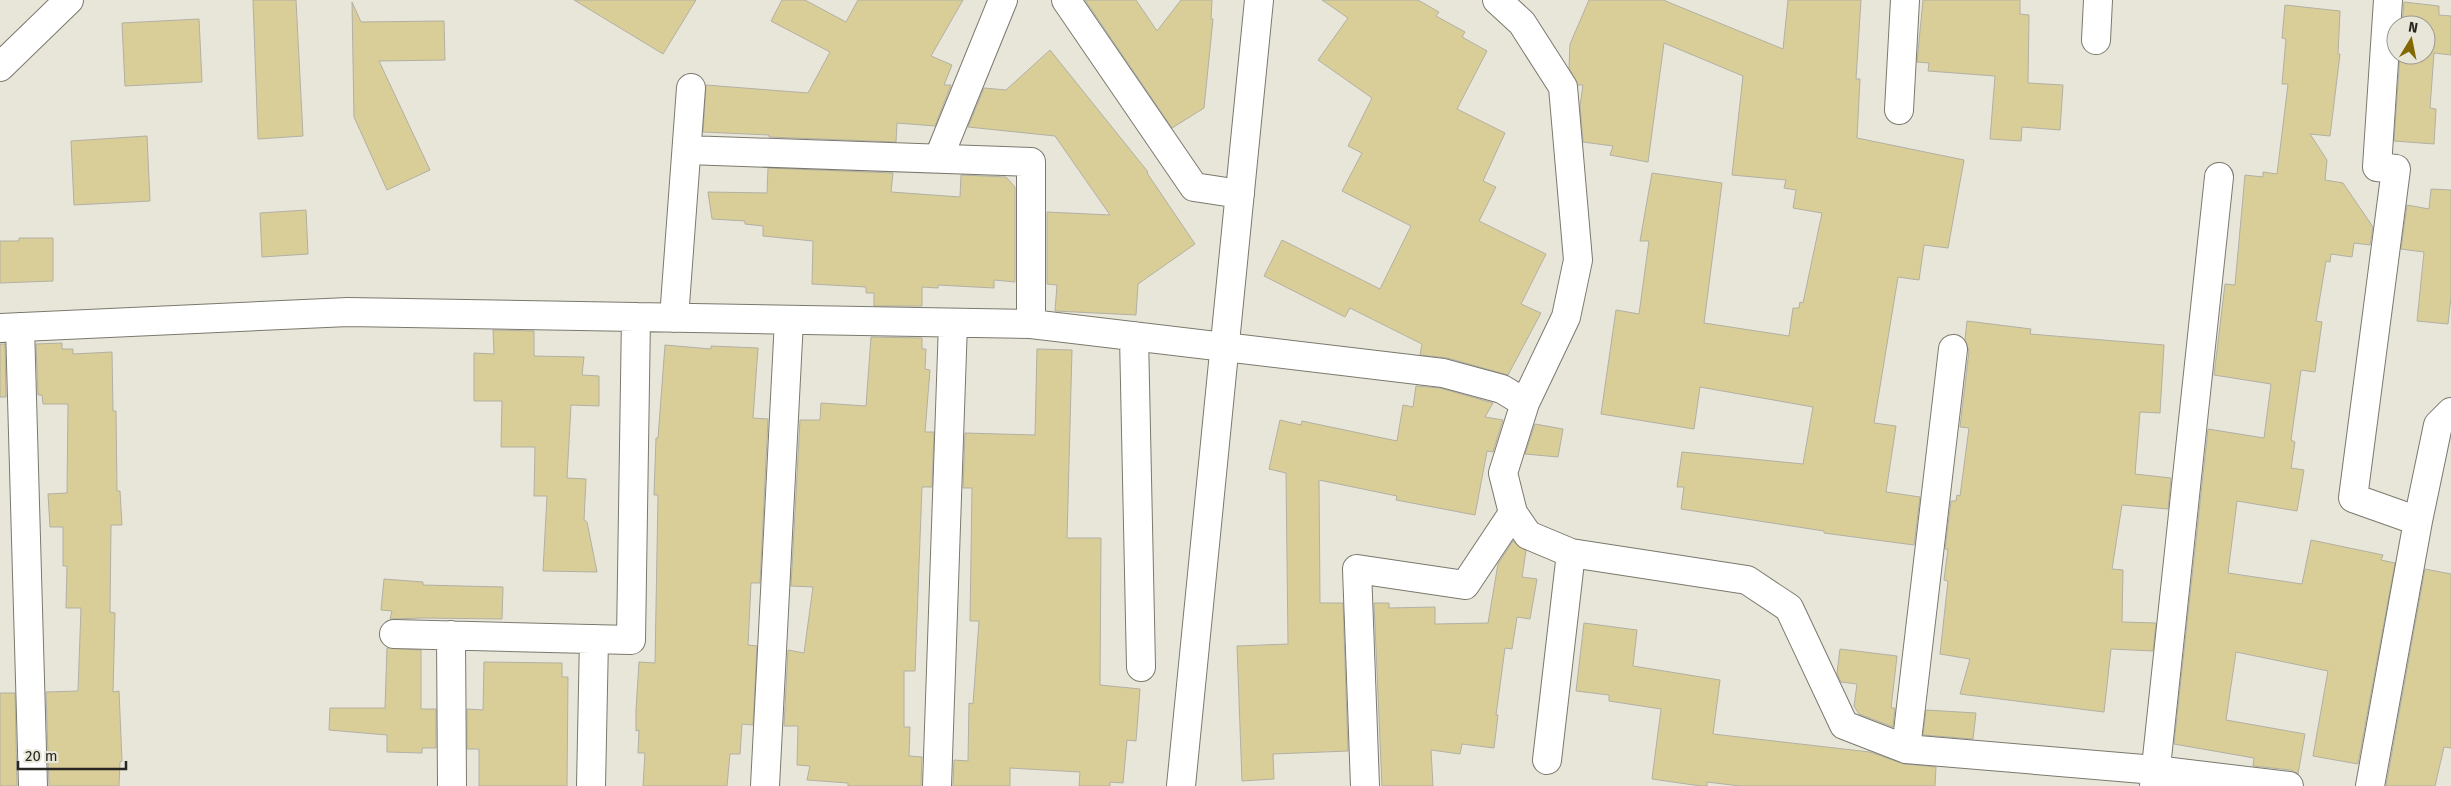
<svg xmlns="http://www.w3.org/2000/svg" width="2451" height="786" font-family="'Fira Sans',sans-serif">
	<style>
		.building { fill: #d9ce98; stroke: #b2b0a4 }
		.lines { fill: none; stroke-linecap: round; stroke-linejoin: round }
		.minor-casing { stroke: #7b796d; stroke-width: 30 }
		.minor { stroke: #fff; stroke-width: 28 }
	</style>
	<rect width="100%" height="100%" fill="#e8e6d9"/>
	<path class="building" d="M 253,0 L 296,0 L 303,136 L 258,139 Z
		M 574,0 L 696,0 L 663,54 Z
		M 782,0 L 805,0 L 846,22 L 858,0 L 963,0 L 931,56 L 952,65 L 944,85 L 951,85 L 935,126 L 897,123 L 896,142 L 769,137 L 769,135 L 703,132 L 706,85 L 808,93 L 830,52 L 771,21 Z
		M 1085,0 L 1136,0 L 1157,31 L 1181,0 L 1212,0 L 1211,19 L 1213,19 L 1204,108 L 1172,128 Z
		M 1322,0 L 1418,0 L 1439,12 L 1436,16 L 1465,32 L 1462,37 L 1487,51 L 1457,109 L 1505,133 L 1483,181 L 1496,187 L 1479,221 L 1546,254 L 1521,304 L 1541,313 L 1508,375 L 1447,358 L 1420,355 L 1422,344 L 1350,308 L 1345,317 L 1264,276 L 1282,240 L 1380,289 L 1411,226 L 1342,191 L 1362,153 L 1348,146 L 1372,98 L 1318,60 L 1348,18 Z
		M 1589,0 L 1663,0 L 1783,49 L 1788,0 L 1861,0 L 1856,79 L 1860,79 L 1857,138 L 1964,160 L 1948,248 L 1924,245 L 1919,280 L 1898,277 L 1874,423 L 1896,426 L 1886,492 L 1920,497 L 1914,545 L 1824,533 L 1824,531 L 1681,509 L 1684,487 L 1677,487 L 1682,452 L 1803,464 L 1813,407 L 1700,387 L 1694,429 L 1601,414 L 1616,310 L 1639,314 L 1649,241 L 1640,241 L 1652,173 L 1722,183 L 1704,323 L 1789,336 L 1793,308 L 1799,308 L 1800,302 L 1803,303 L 1822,213 L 1793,208 L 1796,190 L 1784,188 L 1786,180 L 1732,175 L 1743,76 L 1664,43 L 1648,162 L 1610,155 L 1613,146 L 1583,142 L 1580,106 L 1583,85 L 1578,85 L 1569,68 L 1570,44 Z
		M 1923,0 L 2020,0 L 2020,14 L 2029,15 L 2028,83 L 2063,85 L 2060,130 L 2022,127 L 2021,141 L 1990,139 L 1995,76 L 1928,71 L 1929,63 L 1917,62 Z
		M 352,2 L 361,22 L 444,21 L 445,60 L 379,61 L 430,170 L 387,190 L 354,117 Z
		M 2404,2 L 2439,6 L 2439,15 L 2451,16 L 2451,55 L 2434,53 L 2430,108 L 2436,109 L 2434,144 L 2394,141 L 2400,55 L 2426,55 L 2426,25 L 2402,25 Z
		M 2285,5 L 2340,11 L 2338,54 L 2340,54 L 2330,136 L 2310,134 L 2327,160 L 2325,180 L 2343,183 L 2373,227 L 2370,245 L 2354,243 L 2352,257 L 2331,254 L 2330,262 L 2326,261 L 2316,321 L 2322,322 L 2315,372 L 2301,370 L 2291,440 L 2295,442 L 2291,468 L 2304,470 L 2297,511 L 2237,501 L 2228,573 L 2302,584 L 2311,540 L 2383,555 L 2381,560 L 2395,563 L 2358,764 L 2313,756 L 2328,671 L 2236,652 L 2226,720 L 2305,734 L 2298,774 L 2291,770 L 2253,766 L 2254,758 L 2174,744 L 2208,429 L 2264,438 L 2271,384 L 2214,375 L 2225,284 L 2235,285 L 2245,175 L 2263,177 L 2263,172 L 2277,174 L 2288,84 L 2282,84 L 2286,39 L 2282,38 Z
		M 199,19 L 202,82 L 125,86 L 122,23 Z
		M 1050,50 L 1148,172 L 1147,173 L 1195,244 L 1138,284 L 1136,315 L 1055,311 L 1057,285 L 1047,284 L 1047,212 L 1110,215 L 1055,136 L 968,127 L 984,88 L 1006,90 Z
		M 147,136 L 150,201 L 74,205 L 71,141 Z
		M 768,168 L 893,173 L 891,192 L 960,197 L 961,175 L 1006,177 L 1015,187 L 1015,282 L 994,280 L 994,288 L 938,285 L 938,288 L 922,287 L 922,306 L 874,306 L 874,293 L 866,293 L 866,287 L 812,284 L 813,241 L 763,236 L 763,226 L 745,224 L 745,221 L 712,219 L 708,192 L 767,193 Z
		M 2431,189 L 2451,190 L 2451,297 L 2448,324 L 2417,321 L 2424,252 L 2401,249 L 2407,205 L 2429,209 Z
		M 306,210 L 308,254 L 262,257 L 260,213 Z
		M 19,238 L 53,238 L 53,281 L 0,283 L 0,241 L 19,241 Z
		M 1967,321 L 2031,329 L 2030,334 L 2164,345 L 2160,413 L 2140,412 L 2135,474 L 2171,478 L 2168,509 L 2122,505 L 2112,569 L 2123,570 L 2122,622 L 2156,623 L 2153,651 L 2111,649 L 2104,712 L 1960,694 L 1970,659 L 1940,654 L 1948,581 L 1944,580 L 1948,549 L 1945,549 L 1951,501 L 1956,501 L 1957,495 L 1960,496 L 1969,428 L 1960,427 L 1969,351 L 1965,340 Z
		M 493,330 L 534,331 L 534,356 L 584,357 L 582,375 L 599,376 L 599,406 L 571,405 L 567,478 L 586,479 L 584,520 L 587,522 L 597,572 L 543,571 L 547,496 L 534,496 L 535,447 L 501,447 L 502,401 L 474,401 L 474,353 L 494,354 Z
		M 871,337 L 922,338 L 922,349 L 926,349 L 925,369 L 930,370 L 925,432 L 934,432 L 932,487 L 922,487 L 915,671 L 904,671 L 904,727 L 910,727 L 909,756 L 922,757 L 921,786 L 848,786 L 848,783 L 807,780 L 810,766 L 797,765 L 798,726 L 784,726 L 788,650 L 804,653 L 813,587 L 791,586 L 800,420 L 820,420 L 821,403 L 866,406 Z
		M 62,343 L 62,349 L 73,349 L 73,354 L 112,352 L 113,411 L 116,411 L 117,491 L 120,491 L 122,525 L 111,525 L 110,612 L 115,613 L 113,692 L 119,691 L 122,761 L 120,762 L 119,786 L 49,786 L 46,692 L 78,691 L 81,608 L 66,608 L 67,566 L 63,566 L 63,527 L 50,527 L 48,494 L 67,493 L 68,404 L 43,404 L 42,395 L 38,395 L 36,344 Z
		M 0,344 L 5,344 L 6,397 L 0,397 Z
		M 665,345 L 711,349 L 711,346 L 758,348 L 753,418 L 768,419 L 760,583 L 751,583 L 748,645 L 757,646 L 753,725 L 742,724 L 740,754 L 730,754 L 727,786 L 643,786 L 645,753 L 638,753 L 639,730 L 636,731 L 636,710 L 639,662 L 655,663 L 658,495 L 654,495 L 656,438 L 658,438 Z
		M 1037,349 L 1072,350 L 1067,538 L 1101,538 L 1100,685 L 1140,689 L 1136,741 L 1127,740 L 1123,783 L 1110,782 L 1110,786 L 1079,786 L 1080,772 L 1010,768 L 1010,786 L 953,786 L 954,760 L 968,761 L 969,703 L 973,704 L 979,621 L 970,621 L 972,488 L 963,488 L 965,433 L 1035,435 Z
		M 1416,386 L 1440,388 L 1493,403 L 1485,417 L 1503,420 L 1493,452 L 1487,451 L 1475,515 L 1396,500 L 1397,496 L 1319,480 L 1320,603 L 1343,603 L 1348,751 L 1273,754 L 1274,779 L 1242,781 L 1237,646 L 1288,644 L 1286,473 L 1269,469 L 1280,420 L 1301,425 L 1302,421 L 1397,441 L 1403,405 L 1413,407 Z
		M 1535,424 L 1563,429 L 1558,457 L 1525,454 Z
		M 1513,541 L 1526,551 L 1522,577 L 1537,579 L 1530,619 L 1517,617 L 1512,649 L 1505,648 L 1496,715 L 1498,715 L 1494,748 L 1462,744 L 1460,754 L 1431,750 L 1433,786 L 1382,786 L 1374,603 L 1389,603 L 1389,608 L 1435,607 L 1435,624 L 1488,623 L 1498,564 Z
		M 2425,569 L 2451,574 L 2451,748 L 2444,747 L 2435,786 L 2386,786 Z
		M 384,579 L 423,582 L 423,585 L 503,587 L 502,619 L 422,618 L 390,619 L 392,611 L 381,610 Z
		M 1584,623 L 1637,630 L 1633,666 L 1720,680 L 1713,734 L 1870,752 L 1904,764 L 1936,767 L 1935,786 L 1740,786 L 1707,782 L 1707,786 L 1701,786 L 1652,779 L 1661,709 L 1609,701 L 1609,695 L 1576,691 Z
		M 387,648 L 421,650 L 421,709 L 436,709 L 436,748 L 422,748 L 422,753 L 387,752 L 387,735 L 329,730 L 330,708 L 385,708 Z
		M 1840,649 L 1897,656 L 1891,708 L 1895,708 L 1893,727 L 1859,714 L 1854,706 L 1857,684 L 1841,682 L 1837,673 Z
		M 484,662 L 562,663 L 562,677 L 568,677 L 567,786 L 479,786 L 479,749 L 467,749 L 467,709 L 483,710 Z
		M 0,693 L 15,693 L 17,786 L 0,786 Z
		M 1926,710 L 1976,713 L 1973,739 L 1923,735 Z"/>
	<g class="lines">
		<g class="minor-casing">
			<path id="minor" d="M 1066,0 L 1194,187 L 1240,194
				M 1497,0 L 1522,23 L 1563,87 L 1578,260 L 1566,317 L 1525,403 L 1503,473 L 1513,513 L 1528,535 L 1571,553 L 1747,580 L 1789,608 L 1844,725 L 1906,749 L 2155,770 L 2289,786
				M 2096,40 L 2098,0
				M 0,67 L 69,0
				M 1899,110 L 1905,0
				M 687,150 L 1031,162 L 1031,324
				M 939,157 L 1003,0
				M 674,318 L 691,88
				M 20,327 L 33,786
				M 0,328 L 348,312 L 1031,324 L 1443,373 L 1502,389 L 1525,403
				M 1134,336 L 1141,667
				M 2418,521 L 2438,425 L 2451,412
				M 394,634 L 631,640 L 636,317
				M 451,635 L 452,786
				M 1906,749 L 1953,349
				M 1547,760 L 1571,553
				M 591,786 L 594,639
				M 765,786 L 789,320
				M 937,786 L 953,323
				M 1181,786 L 1259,0
				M 1365,786 L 1357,569 L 1465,585 L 1513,513
				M 2154,786 L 2219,177
				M 2370,786 L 2418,521 L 2353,498 L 2396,169 L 2377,167 L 2388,0"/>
		</g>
		<use href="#minor" class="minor"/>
	</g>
	<g transform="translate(2411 40) rotate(10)"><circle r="24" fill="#e8e6d9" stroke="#9b9a90"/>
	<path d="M0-4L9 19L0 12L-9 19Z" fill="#816800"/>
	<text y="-8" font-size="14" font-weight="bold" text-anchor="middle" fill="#282723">N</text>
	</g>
	<path d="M18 761v8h108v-8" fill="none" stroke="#282723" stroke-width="2.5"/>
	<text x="25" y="761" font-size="15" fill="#282723" stroke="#e8e6d9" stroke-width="4" paint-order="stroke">20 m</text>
</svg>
